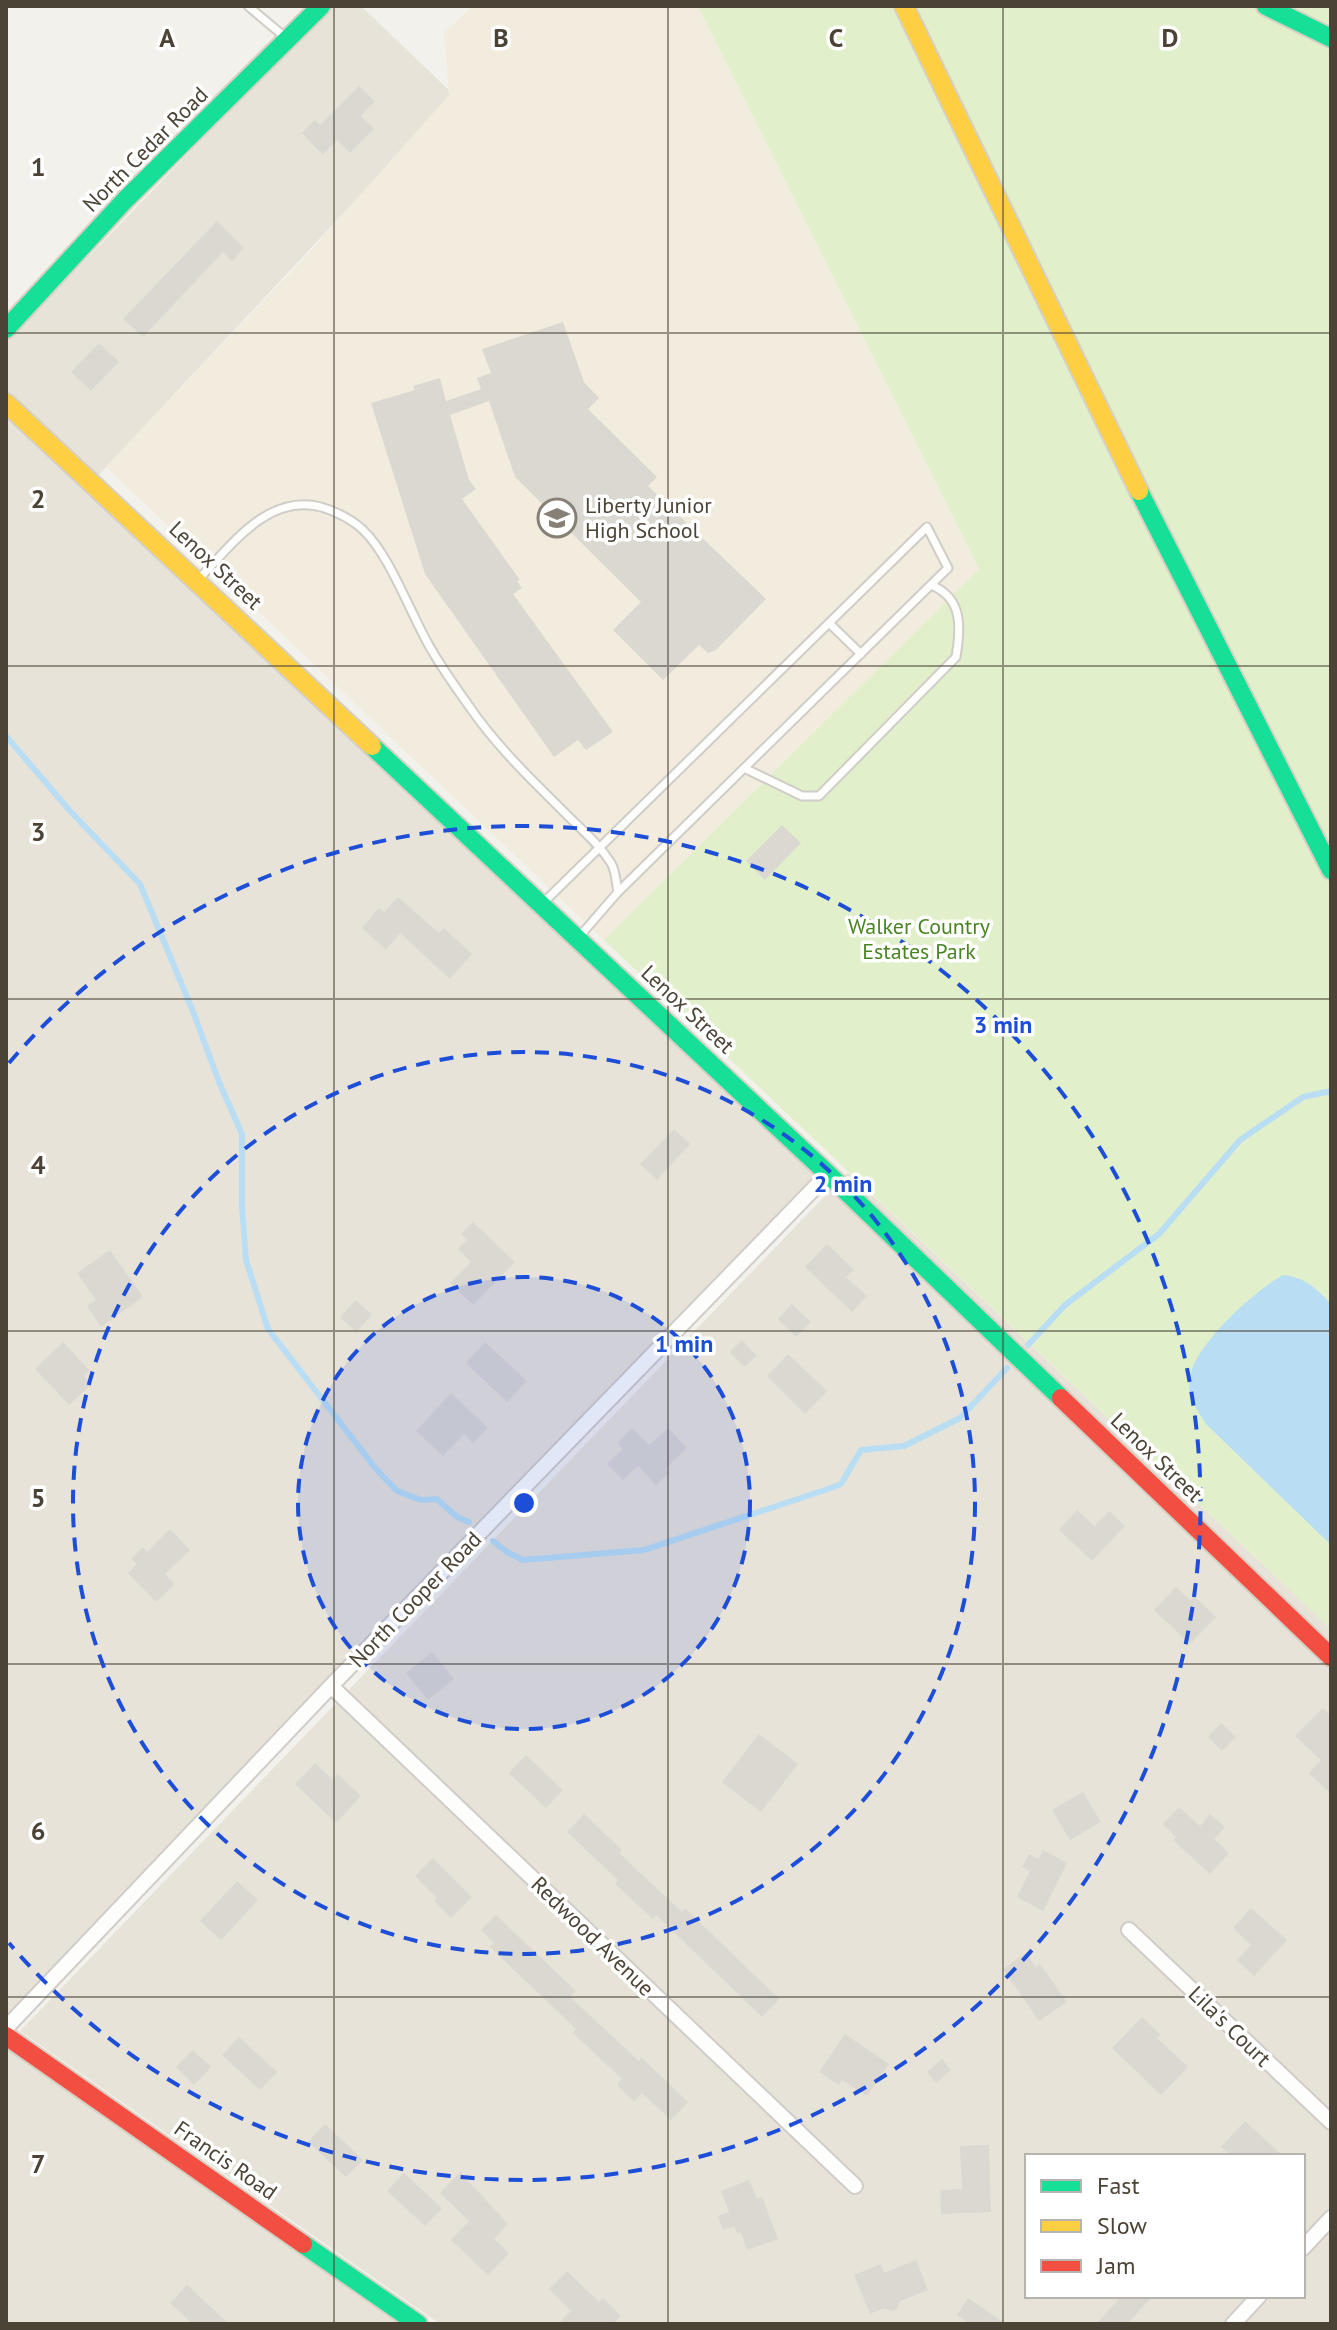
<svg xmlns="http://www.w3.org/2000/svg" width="1337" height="2330" font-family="'PT Sans',sans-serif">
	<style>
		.residential { fill: #e8e3d9; fill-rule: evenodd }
		.education { fill: #f2ecde }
		.green { fill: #e1efca }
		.water { fill: #b9def4 }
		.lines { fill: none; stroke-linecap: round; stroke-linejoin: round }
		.stream { stroke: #b9def4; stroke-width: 6 }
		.building { fill: #dbd8d2 }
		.lane-casing { stroke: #d0cdc8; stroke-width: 11 }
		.street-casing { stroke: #d0cdc8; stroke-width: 18 }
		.fast-casing { stroke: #d5d0c3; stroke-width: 22 }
		.slow-casing { stroke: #d5d0c3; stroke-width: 22 }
		.jam-casing { stroke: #d5d0c3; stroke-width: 22 }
		.lane { stroke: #fdfdfc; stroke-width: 7 }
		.street { stroke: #fdfdfc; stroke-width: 14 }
		.fast { stroke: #16e098; stroke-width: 18 }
		.slow { stroke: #ffcf43; stroke-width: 18 }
		.jam { stroke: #f24e42; stroke-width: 18 }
		.grid { fill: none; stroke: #4b4336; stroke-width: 2; stroke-opacity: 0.55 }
		.ring { fill: none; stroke: #1d4ed8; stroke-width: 4; stroke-dasharray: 14 10 }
		.labels { text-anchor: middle; stroke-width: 7; stroke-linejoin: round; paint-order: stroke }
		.street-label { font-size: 22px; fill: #4b4336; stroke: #fff }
		.poi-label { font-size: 22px; fill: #4b4336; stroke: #fff; text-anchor: start }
		.park-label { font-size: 22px; fill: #498522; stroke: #fff }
		.grid-label { font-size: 26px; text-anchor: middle; font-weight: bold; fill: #4b4336; stroke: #fff; stroke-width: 7; stroke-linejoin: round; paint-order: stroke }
		.centre { fill: #1d4ed8; stroke: #fff; stroke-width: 4 }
		.ring-label { font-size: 24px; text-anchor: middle; font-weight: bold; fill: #1d4ed8; stroke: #fff; stroke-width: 7; stroke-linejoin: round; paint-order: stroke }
	</style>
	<rect width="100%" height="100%" fill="#f3f1ec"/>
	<path class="residential" d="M 331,6 L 361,6 L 454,95 L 94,480 L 6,395 L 6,342 Z
		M 6,410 L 823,1173 L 6,2025 Z
		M 848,1172 L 1331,1629 L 1331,2324 L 440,2324 L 20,2031 ZM 1027,2156 L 1303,2156 L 1303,2296 L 1027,2296 Z
		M 6,2039 L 413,2324 L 6,2324 Z"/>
	<path class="education" d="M 473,6 L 698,6 L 979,569 L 604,940 L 106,467 L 306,256 L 449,95 L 444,33 Z"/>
	<path class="green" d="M 698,6 L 1331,6 L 1331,1629 L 604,940 L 979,569 Z"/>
	<path class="water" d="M 1283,1275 C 1305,1277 1317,1289 1331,1304 L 1331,1545 L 1206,1424 C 1198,1411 1188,1399 1189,1383 C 1190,1348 1254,1291 1283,1275 Z"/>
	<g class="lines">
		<path class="stream" d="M 6,736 L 70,811 L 140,884 L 194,1014 L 219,1082 L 242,1134 L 242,1206 L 246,1260 L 268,1329 L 376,1469 L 397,1491 L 421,1500 L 437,1499 L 457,1517 L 469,1522
			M 1028,1345 L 1065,1305 L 1159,1234 L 1240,1140 L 1303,1097 L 1331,1091
			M 493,1541 L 507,1552 L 523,1560 L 644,1550 L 828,1489 L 841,1484 L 861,1450 L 904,1446 L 960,1418 L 1007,1368"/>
	</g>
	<path class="building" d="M 359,86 L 375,101 L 361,116 L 374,129 L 350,153 L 337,140 L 323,155 L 302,133 L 315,120 L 320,125 Z
		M 217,221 L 244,248 L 232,261 L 223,252 L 143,337 L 123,319 Z
		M 563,322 L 584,382 L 599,398 L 588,409 L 657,477 L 648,486 L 766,599 L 716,650 L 708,653 L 699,645 L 663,680 L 613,630 L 641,602 L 515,477 L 489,401 L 450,415 L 469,480 L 476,489 L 462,499 L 520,580 L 517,581 L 522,588 L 513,594 L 613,732 L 586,750 L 578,740 L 554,757 L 425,574 L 371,403 L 415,390 L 413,386 L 440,378 L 446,401 L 481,389 L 477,378 L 491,373 L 482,349 Z
		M 99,343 L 119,362 L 91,391 L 71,372 Z
		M 782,825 L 801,843 L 765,880 L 746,861 Z
		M 398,897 L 439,933 L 444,928 L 472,954 L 450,979 L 400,933 L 386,950 L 362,928 L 379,908 L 384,912 Z
		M 674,1129 L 690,1144 L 657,1180 L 640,1164 Z
		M 473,1222 L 515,1262 L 473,1305 L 450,1283 L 471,1262 L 458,1249 L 467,1240 L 461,1234 Z
		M 827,1244 L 854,1270 L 846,1277 L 867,1296 L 852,1312 L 805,1267 Z
		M 110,1250 L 143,1297 L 101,1327 L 87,1306 L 96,1300 L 77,1273 Z
		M 356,1300 L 372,1315 L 356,1332 L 340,1317 Z
		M 792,1304 L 811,1322 L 796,1337 L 778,1319 Z
		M 742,1340 L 757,1356 L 744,1367 L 730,1352 Z
		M 63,1342 L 90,1371 L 84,1376 L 92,1384 L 69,1405 L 35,1369 Z
		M 485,1342 L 527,1381 L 507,1402 L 466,1363 Z
		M 788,1354 L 827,1391 L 805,1414 L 767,1376 Z
		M 451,1393 L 488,1428 L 473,1443 L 464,1434 L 443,1456 L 416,1431 Z
		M 632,1428 L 649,1445 L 668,1428 L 687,1448 L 665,1469 L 669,1473 L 656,1485 L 638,1466 L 623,1480 L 607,1464 L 623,1449 L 617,1443 Z
		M 1077,1510 L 1094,1526 L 1109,1511 L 1125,1526 L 1092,1561 L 1059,1530 Z
		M 170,1529 L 190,1550 L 165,1574 L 175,1584 L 156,1602 L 128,1573 L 137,1564 L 131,1559 L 143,1547 L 147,1552 Z
		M 1176,1587 L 1190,1600 L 1194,1596 L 1216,1617 L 1190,1644 L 1154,1610 Z
		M 432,1652 L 454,1679 L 428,1700 L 406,1673 Z
		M 1323,1708 L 1331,1716 L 1331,1794 L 1309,1773 L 1321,1760 L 1295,1736 Z
		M 1221,1723 L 1236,1737 L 1222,1751 L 1208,1737 Z
		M 759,1734 L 798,1764 L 761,1812 L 722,1782 Z
		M 526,1755 L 563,1790 L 546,1808 L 509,1773 Z
		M 315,1763 L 333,1780 L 338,1774 L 361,1796 L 336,1823 L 295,1784 Z
		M 1083,1792 L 1101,1822 L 1070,1840 L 1052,1810 Z
		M 1179,1807 L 1200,1826 L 1210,1814 L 1225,1827 L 1214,1839 L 1229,1853 L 1210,1874 L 1173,1840 L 1176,1837 L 1163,1824 Z
		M 584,1814 L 622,1850 L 619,1853 L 682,1912 L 685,1908 L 779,1999 L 762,2017 L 656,1915 L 653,1919 L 615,1884 L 618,1880 L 567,1832 Z
		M 1043,1850 L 1067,1863 L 1043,1911 L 1017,1897 L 1030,1871 L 1022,1867 L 1029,1854 L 1038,1859 Z
		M 433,1858 L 472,1897 L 451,1918 L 434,1901 L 437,1898 L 415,1876 Z
		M 237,1881 L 258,1900 L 221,1940 L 200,1921 Z
		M 1251,1908 L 1287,1940 L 1254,1976 L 1237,1960 L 1251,1945 L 1233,1928 Z
		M 496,1915 L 576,1991 L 570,1997 L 639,2061 L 642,2058 L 688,2102 L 671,2120 L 642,2093 L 634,2102 L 617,2085 L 622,2079 L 573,2033 L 576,2029 L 490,1947 L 494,1943 L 481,1930 Z
		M 1026,1953 L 1036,1967 L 1040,1964 L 1067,2002 L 1039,2021 L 1003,1969 Z
		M 1142,2017 L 1161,2035 L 1157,2038 L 1188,2067 L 1161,2095 L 1112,2048 Z
		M 845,2034 L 889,2064 L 867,2096 L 842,2080 L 839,2085 L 819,2072 Z
		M 239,2037 L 277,2072 L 260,2090 L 222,2055 Z
		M 193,2050 L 211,2067 L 194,2085 L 176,2067 Z
		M 942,2059 L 951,2070 L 936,2083 L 927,2072 Z
		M 1245,2121 L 1283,2156 L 1231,2156 L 1221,2147 Z
		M 325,2124 L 363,2160 L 346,2177 L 308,2142 Z
		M 989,2145 L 991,2212 L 941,2214 L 940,2190 L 962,2189 L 960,2146 Z
		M 460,2172 L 508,2224 L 494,2239 L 509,2253 L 488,2275 L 451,2240 L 469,2221 L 440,2193 Z
		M 404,2173 L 442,2208 L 425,2226 L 387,2191 Z
		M 749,2180 L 757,2199 L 762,2197 L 778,2239 L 747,2250 L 741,2232 L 738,2234 L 734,2226 L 723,2230 L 718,2216 L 729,2212 L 721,2191 Z
		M 916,2260 L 928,2290 L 900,2301 L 897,2309 L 891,2311 L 884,2308 L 870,2314 L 854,2275 L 881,2264 L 884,2273 Z
		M 567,2271 L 599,2302 L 603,2298 L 621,2316 L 613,2324 L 558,2324 L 571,2311 L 549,2289 Z
		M 187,2285 L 229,2324 L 193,2324 L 170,2303 Z
		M 1122,2296 L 1153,2296 L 1127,2324 L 1096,2324 Z
		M 968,2298 L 1006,2324 L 970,2324 L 957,2315 Z"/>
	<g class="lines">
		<g class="lane-casing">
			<path id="lane" d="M 248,6 L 286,38
				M 197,581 C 230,547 267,493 321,507 C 335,511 353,520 363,530 C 388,553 409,609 426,640 C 438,663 454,685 469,706 C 496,746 532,780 566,814 C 582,830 599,844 611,863 C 616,871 616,883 618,892 L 579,937
				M 829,623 L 861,654
				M 744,768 L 802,796 L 819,796 L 956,657 C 961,627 963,598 931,585
				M 544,902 L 927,527 L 948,568 L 618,892"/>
		</g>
		<g class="street-casing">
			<path id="street" d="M 331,1686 L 855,2186
				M 1129,1930 L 1331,2122
				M 6,2028 L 331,1686 L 828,1174
				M 1303,2248 L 1331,2218
				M 1233,2324 L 1259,2296"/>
		</g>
		<g class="fast-casing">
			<path id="fast" d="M 1266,6 L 1331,38
				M 6,329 L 125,200 L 321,6
				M 1139,491 L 1331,870
				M 372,746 L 828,1174 L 1061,1398
				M 303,2244 L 418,2324"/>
		</g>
		<g class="slow-casing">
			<path id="slow" d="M 904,6 L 1139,491
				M 6,403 L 372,746"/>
		</g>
		<g class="jam-casing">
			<path id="jam" d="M 1061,1398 L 1331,1657
				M 6,2036 L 303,2244"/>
		</g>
		<use href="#lane" class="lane"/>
		<use href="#street" class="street"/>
		<use href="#fast" class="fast"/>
		<use href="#slow" class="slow"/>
		<use href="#jam" class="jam"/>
	</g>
	<path class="grid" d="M 334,6 L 334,2324M 668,6 L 668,2324M 1003,6 L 1003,2324M 6,333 L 1331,333M 6,666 L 1331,666M 6,999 L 1331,999M 6,1331 L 1331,1331M 6,1664 L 1331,1664M 6,1997 L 1331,1997"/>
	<circle cx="524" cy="1503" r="226" fill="#1d4ed8" fill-opacity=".12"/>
	<g class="ring">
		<circle cx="524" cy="1503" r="226"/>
		<circle cx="524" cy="1503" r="451"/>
		<path d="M9 1063A677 677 0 1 1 9 1943"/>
	</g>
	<defs>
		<g id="school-ring" transform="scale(2)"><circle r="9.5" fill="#fff" stroke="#868076" stroke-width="1.5"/><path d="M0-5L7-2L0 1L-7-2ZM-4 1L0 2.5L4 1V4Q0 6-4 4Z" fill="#868076"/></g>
	</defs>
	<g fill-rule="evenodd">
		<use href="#school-ring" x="557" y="518"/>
	</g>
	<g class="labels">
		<g class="street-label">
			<text transform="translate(145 149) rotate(-45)" y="8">North Cedar Road</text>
			<text transform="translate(216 565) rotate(43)" y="8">Lenox Street</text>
			<text transform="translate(688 1009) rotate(43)" y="8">Lenox Street</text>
			<text transform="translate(1157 1457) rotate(44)" y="8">Lenox Street</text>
			<text transform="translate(415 1599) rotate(-46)" y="8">North Cooper Road</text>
			<text transform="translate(593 1936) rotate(44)" y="8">Redwood Avenue</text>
			<text transform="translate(1230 2026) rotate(44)" y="8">Lila's Court</text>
			<text transform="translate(226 2160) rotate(35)" y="8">Francis Road</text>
		</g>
		<g class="poi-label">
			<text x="585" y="513">Liberty Junior<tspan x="585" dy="25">High School</tspan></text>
		</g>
		<g class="park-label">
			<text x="919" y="934">Walker Country<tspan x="919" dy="25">Estates Park</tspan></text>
		</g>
	</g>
	<g class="grid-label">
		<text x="167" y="47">A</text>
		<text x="501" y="47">B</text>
		<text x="836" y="47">C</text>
		<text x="1170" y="47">D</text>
		<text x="38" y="176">1</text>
		<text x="38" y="508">2</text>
		<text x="38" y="841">3</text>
		<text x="38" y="1174">4</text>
		<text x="38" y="1507">5</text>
		<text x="38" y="1840">6</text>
		<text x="38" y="2173">7</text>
	</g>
	<circle cx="524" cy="1503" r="12" class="centre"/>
	<g class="ring-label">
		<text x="1003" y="1033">3 min</text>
		<text x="843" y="1192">2 min</text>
		<text x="684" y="1352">1 min</text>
	</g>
	<rect width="1337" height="2330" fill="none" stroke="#4b4336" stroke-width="16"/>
	<rect x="1025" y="2154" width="280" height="144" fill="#ffffff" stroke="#b7b4af" stroke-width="2"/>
	<rect x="1041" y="2180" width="40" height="12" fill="#16e098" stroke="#b7b4af" stroke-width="2"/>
	<text x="1097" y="2194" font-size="24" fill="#4b4336">Fast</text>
	<rect x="1041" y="2220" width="40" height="12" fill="#ffcf43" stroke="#b7b4af" stroke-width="2"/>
	<text x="1097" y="2234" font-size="24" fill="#4b4336">Slow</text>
	<rect x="1041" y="2260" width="40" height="12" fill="#f24e42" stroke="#b7b4af" stroke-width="2"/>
	<text x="1097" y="2274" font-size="24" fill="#4b4336">Jam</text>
</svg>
